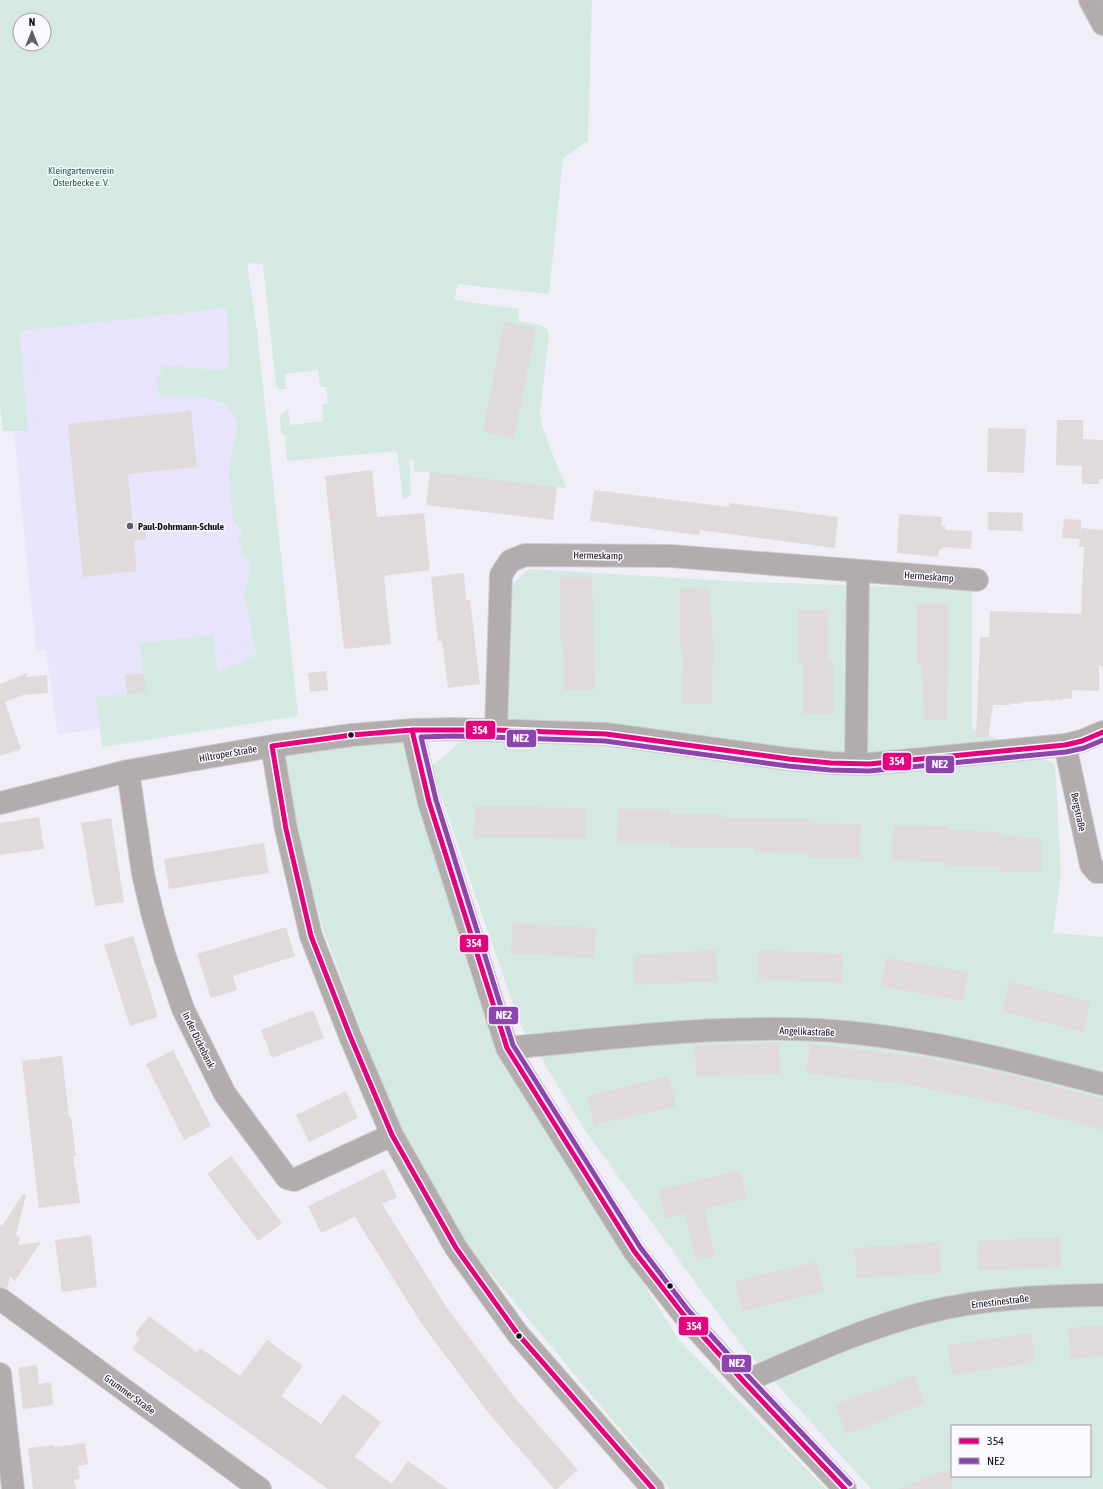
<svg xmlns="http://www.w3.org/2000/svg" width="1103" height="1489" font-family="'Asap Condensed',sans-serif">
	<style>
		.built { fill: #e8e4fb }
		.green { fill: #d4e9e2; fill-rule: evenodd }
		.building { fill: #e0dadb }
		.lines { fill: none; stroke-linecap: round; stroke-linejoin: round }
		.minor-casing { stroke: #cdcbd3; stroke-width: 24 }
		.minor { stroke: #b2adac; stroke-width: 22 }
		.bus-1-casing { stroke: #faf9ff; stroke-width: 8 }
		.bus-2-casing { stroke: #faf9ff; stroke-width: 8 }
		.bus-1 { stroke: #e5007d; stroke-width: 5 }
		.bus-2 { stroke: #8e44ad; stroke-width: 5 }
		.poi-dot { fill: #605e68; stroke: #faf9ff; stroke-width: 1.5 }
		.bus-dot { fill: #13111b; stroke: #faf9ff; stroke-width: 1.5 }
		.labels { text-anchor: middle; stroke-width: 3; stroke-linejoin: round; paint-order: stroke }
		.park-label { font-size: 10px; fill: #196346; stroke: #faf9ff }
		.poi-label { font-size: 10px; font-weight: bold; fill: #13111b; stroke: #faf9ff; text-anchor: start }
		.street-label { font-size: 10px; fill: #13111b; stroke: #faf9ff }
		.line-badge { stroke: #faf9ff; stroke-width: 1.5 }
		.badge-label { font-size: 11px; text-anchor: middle; font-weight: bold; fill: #fff }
	</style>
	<rect width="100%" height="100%" fill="#f0eef7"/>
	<path class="built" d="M 226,308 L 229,358 L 226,370 L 164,366 L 161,396 L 203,397 L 225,404 L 238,422 L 229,470 L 243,534 L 243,554 L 251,564 L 244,594 L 256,655 L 221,671 L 127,694 L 96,697 L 100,729 L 58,734 L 46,650 L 36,650 L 14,432 L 28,431 L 20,331 Z"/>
	<path class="green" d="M 0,0 L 592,0 L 588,141 L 563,158 L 549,294 L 458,284 L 454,300 L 519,309 L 518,321 L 540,325 L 547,328 L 549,334 L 540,413 L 542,426 L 559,471 L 563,478 L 566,488 L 414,471 L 414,459 L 409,460 L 411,495 L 403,500 L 397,451 L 287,461 L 285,436 L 281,433 L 280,418 L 282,413 L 288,409 L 290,425 L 323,421 L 322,404 L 328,403 L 326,387 L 320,387 L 318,370 L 285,374 L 286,389 L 279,389 L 276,385 L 263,264 L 247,263 L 257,331 L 298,716 L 102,747 L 96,697 L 146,692 L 140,643 L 213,635 L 217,671 L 221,671 L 256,655 L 244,594 L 251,564 L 243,554 L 238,539 L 243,534 L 232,518 L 229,470 L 238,422 L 225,404 L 203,397 L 161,397 L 155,382 L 164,366 L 226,370 L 229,358 L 226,308 L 20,331 L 28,431 L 3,431 L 0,405 ZM 20,20 L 44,20 L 44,44 L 20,44 Z
		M 529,569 L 744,582 L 972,589 L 972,728 L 1055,764 L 1061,874 L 1053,933 L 1103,937 L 1103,1489 L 871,1489 L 741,1345 L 586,1132 L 520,1024 L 431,767 L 509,700 L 512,585 ZM 952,1426 L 1090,1426 L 1090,1476 L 952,1476 Z
		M 402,741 L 495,1048 L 679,1340 L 826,1489 L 670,1489 L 466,1244 L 397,1125 L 324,932 L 276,756 Z"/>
	<path class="building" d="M 504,322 L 536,328 L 514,438 L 483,432 Z
		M 191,411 L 197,467 L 128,474 L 133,524 L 144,523 L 146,539 L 134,541 L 137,571 L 83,577 L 68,424 Z
		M 1057,420 L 1083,420 L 1083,439 L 1103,440 L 1103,479 L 1099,479 L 1099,484 L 1082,484 L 1082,466 L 1056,465 Z
		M 988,428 L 1026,429 L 1024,473 L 987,472 Z
		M 372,470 L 377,517 L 424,513 L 430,570 L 384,576 L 391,644 L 344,649 L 325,476 Z
		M 430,472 L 557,487 L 553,520 L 426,505 Z
		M 594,490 L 729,507 L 729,503 L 838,517 L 835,548 L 700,530 L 699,535 L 590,521 Z
		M 988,512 L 1023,513 L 1022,531 L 988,530 Z
		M 899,514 L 942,517 L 941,526 L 945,526 L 945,530 L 972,531 L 971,549 L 943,547 L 943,549 L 939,549 L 938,557 L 897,553 Z
		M 1064,519 L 1081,520 L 1080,539 L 1062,538 Z
		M 1081,528 L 1103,530 L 1103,666 L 1099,666 L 1099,691 L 1072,690 L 1072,699 L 1063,698 L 1063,700 L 1055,699 L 1055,701 L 1046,700 L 1045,701 L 1019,702 L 1019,704 L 1010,703 L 1010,705 L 993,705 L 988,738 L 976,737 L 980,637 L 989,637 L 990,611 L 1081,614 L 1084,547 L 1079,547 Z
		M 464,573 L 466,600 L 470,600 L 480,684 L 448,688 L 442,641 L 438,641 L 431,577 Z
		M 560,577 L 592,577 L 595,690 L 564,690 L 563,641 L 560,641 Z
		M 680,588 L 710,589 L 710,615 L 712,615 L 713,649 L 712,704 L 682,704 L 683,650 L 680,650 Z
		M 917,604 L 948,604 L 947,720 L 924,720 L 922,664 L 917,664 Z
		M 798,610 L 827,610 L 829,661 L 833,661 L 834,714 L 803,714 L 803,662 L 798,662 Z
		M 326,671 L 328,690 L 310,692 L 308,673 Z
		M 27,673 L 27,677 L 47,675 L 48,693 L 23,695 L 5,702 L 21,749 L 0,756 L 0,684 Z
		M 144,673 L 146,692 L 127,694 L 125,675 Z
		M 475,806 L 585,808 L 585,839 L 474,837 Z
		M 618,809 L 670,809 L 670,813 L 723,814 L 723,818 L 808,819 L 808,823 L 861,824 L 860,858 L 807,857 L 807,853 L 754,852 L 754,848 L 670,847 L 670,843 L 617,843 Z
		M 39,817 L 44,849 L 0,855 L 0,823 Z
		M 111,818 L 124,902 L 95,906 L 81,823 Z
		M 893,825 L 948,826 L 948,830 L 1001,832 L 1001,836 L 1041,838 L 1041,872 L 1000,872 L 1000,867 L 947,866 L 947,862 L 892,860 Z
		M 264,843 L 269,873 L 169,889 L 164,859 Z
		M 513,923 L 596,928 L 594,958 L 511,953 Z
		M 286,927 L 295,956 L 233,976 L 237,990 L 211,998 L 197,954 Z
		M 133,936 L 158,1017 L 130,1026 L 104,945 Z
		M 716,950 L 718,981 L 634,985 L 633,955 Z
		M 759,950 L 843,954 L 842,983 L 758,979 Z
		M 886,958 L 968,972 L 963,1001 L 881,986 Z
		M 1009,982 L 1090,1002 L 1083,1032 L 1002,1011 Z
		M 313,1010 L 324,1038 L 272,1058 L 261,1030 Z
		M 779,1043 L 780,1074 L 696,1076 L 695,1045 Z
		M 810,1044 L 922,1057 L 1010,1075 L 1103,1099 L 1103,1130 L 1012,1106 L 891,1081 L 890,1083 L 806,1073 Z
		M 173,1050 L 211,1126 L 184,1140 L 146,1064 Z
		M 62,1056 L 69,1117 L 71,1117 L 76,1156 L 73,1156 L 80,1203 L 39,1208 L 22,1061 Z
		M 669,1076 L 676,1106 L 594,1125 L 587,1096 Z
		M 346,1091 L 358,1118 L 309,1142 L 296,1115 Z
		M 231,1156 L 282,1223 L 258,1241 L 207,1174 Z
		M 384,1169 L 397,1197 L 382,1204 L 447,1308 L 515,1398 L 578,1470 L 557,1489 L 554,1489 L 491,1416 L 423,1326 L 355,1217 L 321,1233 L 308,1206 Z
		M 740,1170 L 747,1199 L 704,1209 L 715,1256 L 696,1260 L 685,1214 L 665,1218 L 658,1190 Z
		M 23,1194 L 26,1195 L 16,1235 L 20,1238 L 18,1245 L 41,1242 L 15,1281 L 10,1277 L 7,1289 L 0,1287 L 0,1225 L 2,1226 Z
		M 91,1235 L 97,1287 L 62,1292 L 55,1240 Z
		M 1060,1237 L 1061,1267 L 978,1270 L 977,1241 Z
		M 939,1242 L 941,1273 L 857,1278 L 855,1248 Z
		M 817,1262 L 824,1292 L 742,1311 L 735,1281 Z
		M 149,1316 L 197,1352 L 200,1348 L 240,1376 L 267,1340 L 303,1366 L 281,1396 L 321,1424 L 343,1394 L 381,1422 L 355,1457 L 392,1484 L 408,1461 L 448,1489 L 328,1489 L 132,1349 L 140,1338 L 135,1334 Z
		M 1103,1325 L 1103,1356 L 1071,1359 L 1068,1328 Z
		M 1031,1333 L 1035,1362 L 952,1375 L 948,1345 Z
		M 37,1365 L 39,1384 L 51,1382 L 53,1405 L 23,1409 L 18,1368 Z
		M 914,1375 L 924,1404 L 846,1434 L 835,1405 Z
		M 85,1443 L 88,1464 L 78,1466 L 80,1479 L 74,1480 L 76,1489 L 33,1489 L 28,1448 L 54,1445 L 54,1447 Z
		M 952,1468 L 952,1489 L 901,1489 L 900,1488 Z"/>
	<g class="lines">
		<g class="minor-casing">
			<path id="minor" d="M 1090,0 L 1103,24
				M 412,730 L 429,802 L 507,1048 L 634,1251 L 683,1314 L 744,1382 L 845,1489
				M 496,730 L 501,575 L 510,561 L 525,555 L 671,556 L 977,580
				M 1065,745 L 1091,865 L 1097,872 L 1103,872
				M 272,746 L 286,829 L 311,936 L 350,1036 L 392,1135 L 456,1248 L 517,1333 L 653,1489
				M 856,764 L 858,572
				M 128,771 L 143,874 L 153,916 L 165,957 L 183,1009 L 225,1094 L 287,1178 L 294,1180 L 392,1135
				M 0,803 L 128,771 L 272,746 L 352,735 L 412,730 L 454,729 L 606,734 L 789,759 L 831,763 L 869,764 L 1065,745 L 1082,741 L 1103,732
				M 507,1048 C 619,1038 732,1022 845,1032 C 932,1040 1018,1062 1103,1084
				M 0,1299 L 260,1489
				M 0,1374 L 13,1489
				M 744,1382 C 804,1356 864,1328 928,1312 C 985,1298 1044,1296 1103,1295"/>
		</g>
		<use href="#minor" class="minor"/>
		<g class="bus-1-casing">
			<path id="bus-1" d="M 412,730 L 429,802 L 507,1048 L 634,1251 L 683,1314 L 744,1382 L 845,1489
				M 272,746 L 286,829 L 311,936 L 350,1036 L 392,1135 L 456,1248 L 517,1333 L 653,1489
				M 272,746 L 352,735 L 412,730 L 496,730 L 606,734 L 789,759 L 831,763 L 869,764 L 1065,745 L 1082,741 L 1103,732"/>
		</g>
		<g class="bus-2-casing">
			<path id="bus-2" d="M 850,1484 L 749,1377 L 688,1310 L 640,1247 L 513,1045 L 436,800 L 421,737 L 454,736 L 605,741 L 788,766 L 830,770 L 869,771 L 1066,752 L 1084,748 L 1103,740"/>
		</g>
		<use href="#bus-1" class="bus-1"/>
		<use href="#bus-2" class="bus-2"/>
	</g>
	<circle class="poi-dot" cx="130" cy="526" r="4"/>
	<g class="bus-dot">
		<circle cx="351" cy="735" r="3.5"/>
		<circle cx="670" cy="1286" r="3.5"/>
		<circle cx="519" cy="1336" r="3.5"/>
	</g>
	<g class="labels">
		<g class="park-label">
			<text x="81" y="174">Kleingartenverein<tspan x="81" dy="12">Osterbecke e. V.</tspan></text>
		</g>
		<g class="poi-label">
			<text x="138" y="530">Paul-Dohrmann-Schule</text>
		</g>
		<g class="street-label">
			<text transform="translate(598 555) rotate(1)" y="4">Hermeskamp</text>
			<text transform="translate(929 576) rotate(4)" y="4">Hermeskamp</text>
			<text transform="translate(228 753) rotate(-10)" y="4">Hiltroper Straße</text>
			<text transform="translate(1079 812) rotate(78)" y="4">Bergstraße</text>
			<text transform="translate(807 1031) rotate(2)" y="4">Angelikastraße</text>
			<text transform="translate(199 1040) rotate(64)" y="4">In der Dickebank</text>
			<text transform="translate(1000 1301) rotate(-7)" y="4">Ernestinestraße</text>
			<text transform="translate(130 1394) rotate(36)" y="4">Grummer Straße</text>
		</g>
	</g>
	<g class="line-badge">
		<rect x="465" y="720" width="31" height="20" rx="4" fill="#e5007d"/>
		<rect x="506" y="729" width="31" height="19" rx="4" fill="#8e44ad"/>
		<rect x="882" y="752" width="30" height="19" rx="4" fill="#e5007d"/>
		<rect x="925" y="755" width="30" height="19" rx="4" fill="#8e44ad"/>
		<rect x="459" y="934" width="30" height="19" rx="4" fill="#e5007d"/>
		<rect x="488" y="1006" width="31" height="19" rx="4" fill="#8e44ad"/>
		<rect x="678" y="1316" width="31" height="20" rx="4" fill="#e5007d"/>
		<rect x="721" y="1354" width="31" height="19" rx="4" fill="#8e44ad"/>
	</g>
	<g class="badge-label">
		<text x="480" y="734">354</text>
		<text x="521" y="742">NE2</text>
		<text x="897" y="765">354</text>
		<text x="940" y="768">NE2</text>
		<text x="474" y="947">354</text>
		<text x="504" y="1019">NE2</text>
		<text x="694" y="1330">354</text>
		<text x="737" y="1367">NE2</text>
	</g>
	<rect x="951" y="1425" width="140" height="52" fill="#faf9ff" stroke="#9e9ca4"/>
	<rect x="959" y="1438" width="20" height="6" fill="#e5007d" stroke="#9e9ca4"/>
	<text x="987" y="1445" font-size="12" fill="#13111b">354</text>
	<rect x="959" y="1458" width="20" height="6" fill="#8e44ad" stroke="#9e9ca4"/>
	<text x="987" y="1465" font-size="12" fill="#13111b">NE2</text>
	<g transform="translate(32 32)"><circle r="19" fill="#faf9ff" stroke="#9e9ca4"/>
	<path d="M0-3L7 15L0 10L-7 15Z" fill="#605e68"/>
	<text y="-6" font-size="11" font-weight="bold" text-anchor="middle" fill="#13111b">N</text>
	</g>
</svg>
